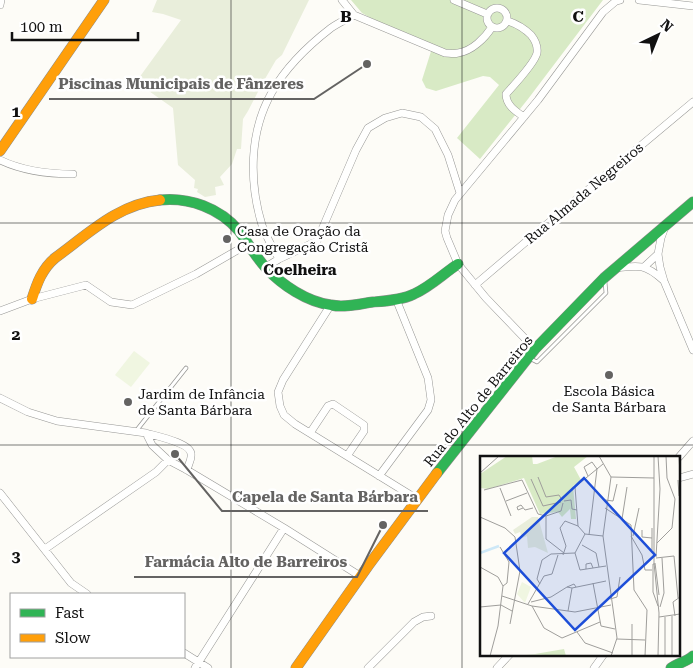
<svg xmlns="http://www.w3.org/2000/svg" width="693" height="668" font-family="'Roboto Serif',serif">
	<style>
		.forest { fill: #d8eac5 }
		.cemetery { fill: #e9eedb }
		.pitch { fill: #f0f6e1 }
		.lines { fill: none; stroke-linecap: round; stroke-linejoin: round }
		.lane-casing { stroke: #979795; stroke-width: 4.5 }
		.street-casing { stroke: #979795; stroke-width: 8 }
		.fast-casing { stroke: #8e8d8b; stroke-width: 11 }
		.slow-casing { stroke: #8e8d8b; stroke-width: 11 }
		.lane { stroke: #fffffe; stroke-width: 3 }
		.street { stroke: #fffffe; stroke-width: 7 }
		.fast { stroke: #30b455; stroke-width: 10 }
		.slow { stroke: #ff9f0a; stroke-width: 10 }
		.grid { fill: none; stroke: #111; stroke-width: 1; stroke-opacity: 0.55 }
		.poi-dot { fill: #646362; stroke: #fff; stroke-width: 2 }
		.labels { text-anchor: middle; stroke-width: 5; stroke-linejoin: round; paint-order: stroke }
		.street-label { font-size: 14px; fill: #111; stroke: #fff }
		.poi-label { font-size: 14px; fill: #111; stroke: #fff; text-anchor: start }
		.neighbourhood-label { font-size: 15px; font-weight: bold; fill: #111; stroke: #fff }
		.inset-river { fill: none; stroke: #cde8f7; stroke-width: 2.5 }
		.inset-road { fill: none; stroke: #9f9e9b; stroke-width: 1 }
		.view { fill: #1d4ed8; fill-opacity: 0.15; stroke: #1d4ed8; stroke-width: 2.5 }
		.inset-edge { fill: none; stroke: #111; stroke-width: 2.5 }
		.grid-label { font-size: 16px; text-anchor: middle; font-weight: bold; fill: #111; stroke: #fff; stroke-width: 5; stroke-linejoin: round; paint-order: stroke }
		.leader { fill: none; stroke: #646362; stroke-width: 2 }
		.callout-dot { fill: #646362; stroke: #fff; stroke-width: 2 }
		.callout-label { font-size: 15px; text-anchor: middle; font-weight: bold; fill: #646362; stroke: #fff; stroke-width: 5; stroke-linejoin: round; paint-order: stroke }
	</style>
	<rect width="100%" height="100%" fill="#fdfcf7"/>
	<path class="forest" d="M 351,0 L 603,0 L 528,99 L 480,159 L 457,138 L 499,85 L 490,77 L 483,76 L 436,91 L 426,88 L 422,80 L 433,45 L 376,21 L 362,13 Z"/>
	<path class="cemetery" d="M 157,0 L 309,0 L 282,55 L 276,60 L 262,84 L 248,111 L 243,119 L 241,149 L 237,149 L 232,164 L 220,177 L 224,185 L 215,187 L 216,195 L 205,197 L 197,192 L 198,189 L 194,188 L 195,180 L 178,165 L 173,108 L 136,82 L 181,20 L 163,14 L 152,12 Z"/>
	<path class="pitch" d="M 134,351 L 150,363 L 131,387 L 115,375 Z"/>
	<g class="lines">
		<g class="lane-casing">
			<path id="lane" d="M 529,358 L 537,362 L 606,293 L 605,282
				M 136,431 L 186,368"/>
		</g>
		<g class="street-casing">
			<path id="street" d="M 342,0 L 354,15 L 445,53 C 449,53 454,54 458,53 C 472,51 485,38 492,27
				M 454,0 L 487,14
				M 639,0 L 693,6
				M 0,5 L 1,0
				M487 18a10 10 0 1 1 20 0a10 10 0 1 1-20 0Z
				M 508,21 C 517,24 524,28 531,35 C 535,40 538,46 537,53 C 535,63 514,85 506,94 C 506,105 515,111 524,117
				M 0,160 C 23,171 48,174 73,174
				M 665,227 L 661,238 L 658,254 L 660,267 L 664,281 L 693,350
				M 279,259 C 273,248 266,237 262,225 C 249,182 249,132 272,92 C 286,67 309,45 331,28 C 338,23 347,19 354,15
				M 266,267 L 279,259 L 317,241 L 356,150 L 368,128 L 385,118 L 402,113 L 421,117 L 435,129 L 448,155 L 460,193
				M 644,267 L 658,254
				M 616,268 C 639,265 645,264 663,280
				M 475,285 L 528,240 L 693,102
				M 330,306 L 283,380 L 278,392 L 280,406 L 284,415 L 295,424 L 417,499
				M 0,311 L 32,299 L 86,285 L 111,302 L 132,305 L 196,274 L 248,244
				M 535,349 L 486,298 L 458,264 L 447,238 L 445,231 L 448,215 L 455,200 L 538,100 L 603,12 L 616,1 L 620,0
				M 0,398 L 28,412 L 57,421 L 146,433
				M 310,433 L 328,406 L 333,404 L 364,425 L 364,431 L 347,456
				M 679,457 L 693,441
				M 187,470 C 188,465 192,459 191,454 C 191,443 156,436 146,433 L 152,445 L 168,460 L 187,470 L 284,528 L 360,576
				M 379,476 L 428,410 L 431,400 L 428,378 L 396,299
				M 679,478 L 693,474
				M 0,493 L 71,583 L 87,594
				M 45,549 L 156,472 L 168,460
				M 184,653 L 208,668
				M 195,668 L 284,528
				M 368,668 L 414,622 L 423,617 L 431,616
				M 497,668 L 510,654
				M 594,668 L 604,654"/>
		</g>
		<g class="fast-casing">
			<path id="fast" d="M 160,200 C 189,197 220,208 239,231 C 248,243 255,256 266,268 C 282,285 307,302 331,305 C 345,308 359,304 373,302 C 386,301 402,300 414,294 C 430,287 443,274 458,264
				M 437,473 L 535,349 L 604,278 L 693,202
				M 671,668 C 678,663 686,662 693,656"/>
		</g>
		<g class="slow-casing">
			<path id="slow" d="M 0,151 L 104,0
				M 32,299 C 37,283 42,269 55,258 C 88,234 118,204 160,200
				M 296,668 L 368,566 L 437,473"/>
		</g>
		<use href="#lane" class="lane"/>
		<use href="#street" class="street"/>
		<use href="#fast" class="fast"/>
		<use href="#slow" class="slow"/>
	</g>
	<path class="grid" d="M 231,0 L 231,668M 462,0 L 462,668M 0,223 L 693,223M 0,445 L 693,445"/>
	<g class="poi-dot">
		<circle cx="227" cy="239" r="5"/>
		<circle cx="609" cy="375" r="5"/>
		<circle cx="128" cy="402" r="5"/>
	</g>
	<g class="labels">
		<g class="street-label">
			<text transform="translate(584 193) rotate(-40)" y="5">Rua Almada Negreiros</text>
			<text transform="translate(478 401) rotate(-51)" y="5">Rua do Alto de Barreiros</text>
		</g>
		<g class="poi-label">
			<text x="237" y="236">Casa de Oração da<tspan x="237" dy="16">Congregação Cristã</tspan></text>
			<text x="609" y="396" text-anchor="middle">Escola Básica<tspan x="609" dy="16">de Santa Bárbara</tspan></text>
			<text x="138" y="399">Jardim de Infância<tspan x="138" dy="16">de Santa Bárbara</tspan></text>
		</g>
		<g class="neighbourhood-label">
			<text x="300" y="275">Coelheira</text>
		</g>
	</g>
	<g transform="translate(480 456)">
		<rect width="200" height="200" fill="#fdfcf7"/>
		<path d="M 27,0 L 52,0 L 53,8 L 57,8 L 78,0 L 108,0 L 94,11 L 101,24 L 93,30 L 96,63 L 91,63 L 90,53 L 82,61 L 78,56 L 60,58 L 44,22 L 8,33 L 0,32 L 0,18 ZM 84,193 L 86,200 L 45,198 L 55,198 Z" fill="#d8eac5"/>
		<path d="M 52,61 L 58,61 L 68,97 L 55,91 L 48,92 L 47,80 L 42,82 L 40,76 L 35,78 L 33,74 Z" fill="#e9eedb"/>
		<path d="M 42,126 L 51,131 L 45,147 L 37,138 Z" fill="#f0f6e1"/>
		<path class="inset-river" d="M 0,97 L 19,90"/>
		<path class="inset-road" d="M 119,0 L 131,21 L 123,80 L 137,182 L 131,200M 174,0 L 174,109M 199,0 L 200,18M 0,17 L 19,0M 108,20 L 104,11 L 112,6 L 117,13 L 109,79M 58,21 L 66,41 L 79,39 L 82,44M 131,21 L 174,22M 51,23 L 63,50 L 81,46M 198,24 L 199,40M 20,32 L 31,60M 4,34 L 42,24 L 58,58 L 66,60 L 81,55 L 83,47M 125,44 L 133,45 L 137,28M 26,45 L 47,37M 84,45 L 91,44 L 92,53 L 97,54M 43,52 L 38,54 L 37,51 L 41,49 L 45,54 L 53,52M 125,52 L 151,69 L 154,134 L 167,154 L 165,200M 66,60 L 66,83 L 84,97M 0,61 L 25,72 L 35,81 L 40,115 L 30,168M 142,63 L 147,31M 98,70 L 95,31 L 123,8M 162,74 L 162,81 L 172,82M 151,80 L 162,99 L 165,114 L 172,114M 153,80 L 159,52M 177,87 L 192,72 L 195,43 L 187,22 L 186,0M 102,89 L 116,97 L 119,111M 20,91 L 29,106 L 27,127 L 23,130M 172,94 L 172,72M 95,97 L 100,114 L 126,110M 83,99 L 86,90 L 80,72 L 85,65 L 98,70 L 105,78 L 123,80M 176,101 L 180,33 L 178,0M 176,102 L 194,100 L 198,142M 174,107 L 179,157 L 178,200M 175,107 L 179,139M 173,108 L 173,136 L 178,150M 0,111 L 18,121 L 23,130 L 18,170 L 10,200M 106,113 L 106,108 L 111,107 L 113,112M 113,127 L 121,170 L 135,173M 60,128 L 57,123 L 62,104 L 71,98 L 95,97 L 105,78M 96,131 L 94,128 L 87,131 L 92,132 L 126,125M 22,140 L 52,150 L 95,156 L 131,149M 130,143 L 137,141 L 140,121M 51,146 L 71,141 L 87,131M 48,148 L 64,120 L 72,118 L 78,99M 52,150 L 64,172 L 82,182 L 120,166M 0,151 L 21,149 L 32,155M 180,151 L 184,137 L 182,102M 88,155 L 92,132M 195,160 L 193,146 L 200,141M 179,161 L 200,158M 97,176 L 105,187 L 133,197M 137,183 L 165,184M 152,200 L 152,168M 185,200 L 185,161M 192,200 L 192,160"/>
		<path class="view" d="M 104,22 L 175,99 L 95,174 L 24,97 Z"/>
		<rect width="200" height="200" class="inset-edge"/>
	</g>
	<g class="grid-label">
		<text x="346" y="22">B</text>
		<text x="578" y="22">C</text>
		<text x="16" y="117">1</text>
		<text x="16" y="340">2</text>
		<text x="16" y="562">3</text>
	</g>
	<path class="leader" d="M367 64L314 99H49M175 454L222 511H428M383 525L357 577H134"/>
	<g class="callout-dot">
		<circle cx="367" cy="64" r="5"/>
		<circle cx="175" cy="454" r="5"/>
		<circle cx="383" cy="525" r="5"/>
	</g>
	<g class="callout-label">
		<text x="181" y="89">Piscinas Municipais de Fânzeres</text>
		<text x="325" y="502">Capela de Santa Bárbara</text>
		<text x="246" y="567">Farmácia Alto de Barreiros</text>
	</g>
	<rect x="10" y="593" width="175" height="65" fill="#ffffff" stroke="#a0a0a0"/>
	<rect x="20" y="609" width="25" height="8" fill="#30b455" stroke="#a0a0a0"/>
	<text x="55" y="618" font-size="15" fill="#111111">Fast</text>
	<rect x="20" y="634" width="25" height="8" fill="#ff9f0a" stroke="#a0a0a0"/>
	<text x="55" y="643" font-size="15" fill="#111111">Slow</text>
	<g transform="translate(658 35) rotate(43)" stroke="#ffffff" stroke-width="4" paint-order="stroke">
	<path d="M0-4L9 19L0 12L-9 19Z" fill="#111111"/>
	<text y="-8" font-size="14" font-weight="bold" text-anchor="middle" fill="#111111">N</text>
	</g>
	<path d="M12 32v8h126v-8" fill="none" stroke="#111111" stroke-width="2.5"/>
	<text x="20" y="32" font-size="15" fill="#111111" stroke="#ffffff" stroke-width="4" paint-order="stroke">100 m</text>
</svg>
